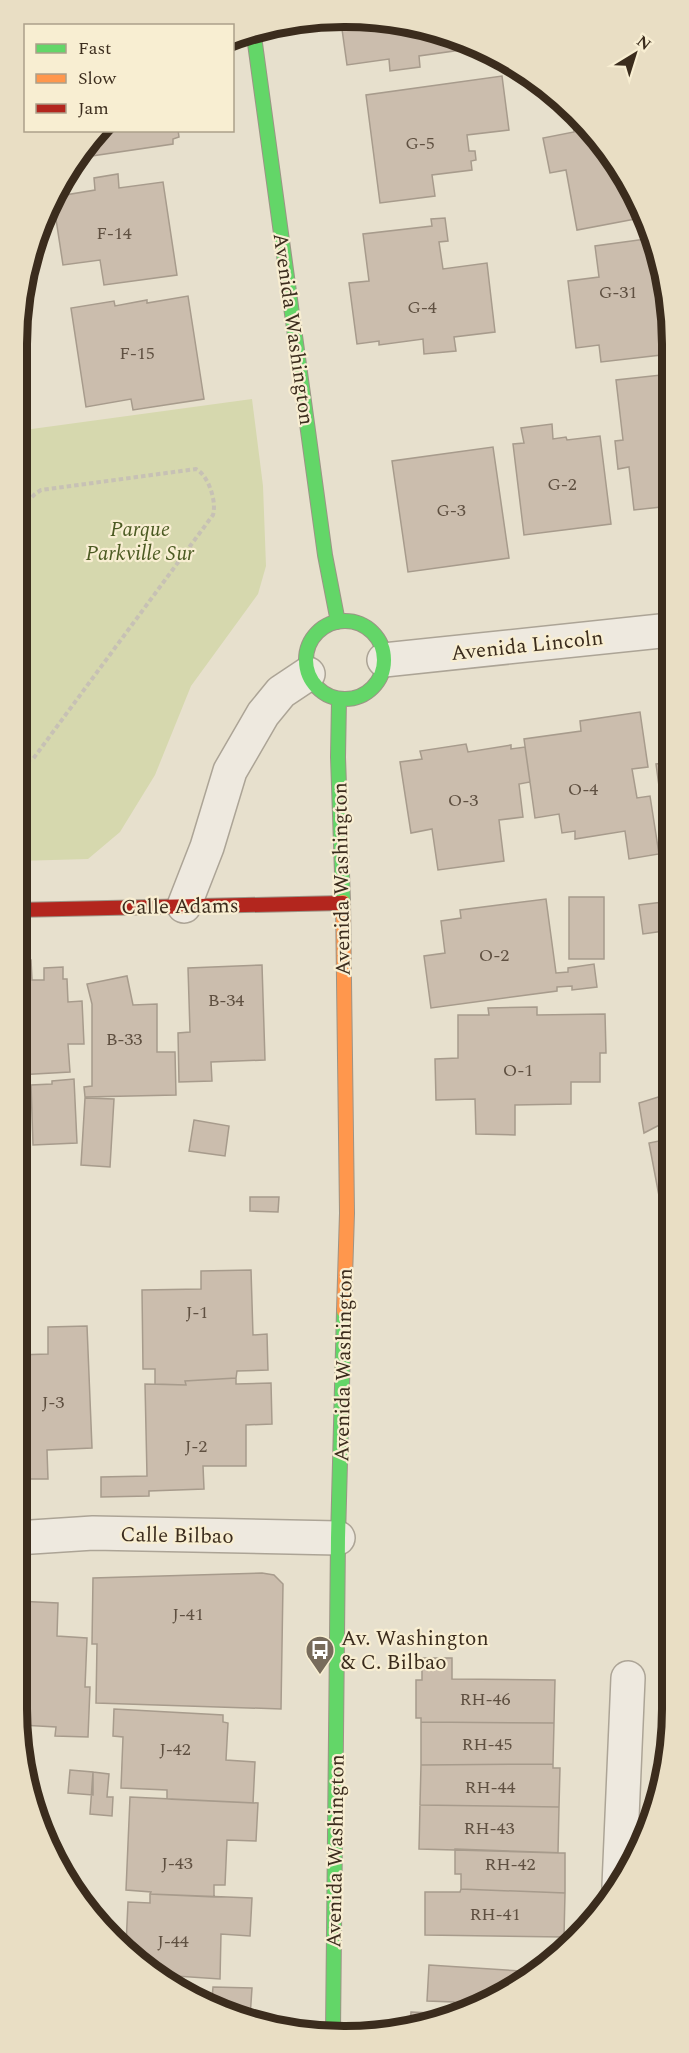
<svg xmlns="http://www.w3.org/2000/svg" width="689" height="2053" font-family="Spectral,serif">
	<style>
		.green { fill: #d6d8ae }
		.building { fill: #cbbdad; stroke: #a79b8c; stroke-width: 1.5 }
		.lines { fill: none; stroke-linecap: round; stroke-linejoin: round }
		.street-casing { stroke: #aca496; stroke-width: 36 }
		.fast-casing { stroke: #9c9486; stroke-width: 16 }
		.slow-casing { stroke: #9c9486; stroke-width: 16 }
		.jam-casing { stroke: #9c9486; stroke-width: 16 }
		.path { stroke: #c7c1b5; stroke-width: 4; stroke-dasharray: 4.5 3; stroke-linecap: butt }
		.street { stroke: #eee9df; stroke-width: 33 }
		.fast { stroke: #63d668; stroke-width: 14 }
		.slow { stroke: #ff974d; stroke-width: 14 }
		.jam { stroke: #b3261e; stroke-width: 14 }
		.labels { text-anchor: middle; stroke-width: 4.5; stroke-linejoin: round; paint-order: stroke }
		.number-label { font-size: 18px; fill: #5f5041 }
		.street-label { font-size: 21px; fill: #3b2c1d; stroke: #f8eed2 }
		.park-label { font-size: 21px; font-style: italic; fill: #4b5a22; stroke: #f8eed2 }
		.poi-label { font-size: 21px; fill: #3b2c1d; stroke: #f8eed2; text-anchor: start }
		.rim { fill: none; stroke: #3b2c1d; stroke-width: 8 }
	</style>
	<rect width="100%" height="100%" fill="#e7e0cd"/>
	<path class="green" d="M 252,399 L 263,486 L 266,566 L 258,594 L 191,686 L 155,775 L 120,832 L 88,859 L 17,861 L 17,431 Z"/>
	<path class="building" d="M 341,22 L 429,28 L 460,40 L 461,50 L 419,56 L 420,67 L 390,71 L 389,59 L 347,65 Z
		M 502,76 L 509,130 L 467,135 L 469,151 L 475,151 L 476,160 L 471,161 L 472,170 L 432,175 L 435,196 L 380,203 L 366,95 Z
		M 579,118 L 591,128 L 646,217 L 577,230 L 566,170 L 550,173 L 543,138 L 574,132 L 572,120 Z
		M 101,130 L 178,130 L 179,137 L 173,139 L 173,144 L 78,158 L 84,145 Z
		M 118,174 L 119,188 L 163,182 L 177,275 L 104,285 L 100,260 L 63,265 L 54,206 L 59,196 L 95,190 L 94,178 Z
		M 445,218 L 448,241 L 439,242 L 443,269 L 487,263 L 495,332 L 454,337 L 456,351 L 424,354 L 423,339 L 379,345 L 379,341 L 357,344 L 349,283 L 369,281 L 363,234 L 432,226 L 431,219 Z
		M 653,238 L 670,302 L 670,354 L 601,362 L 599,345 L 576,348 L 568,281 L 599,277 L 595,246 Z
		M 188,296 L 204,399 L 133,410 L 131,399 L 86,407 L 71,308 L 114,301 L 115,306 L 147,300 L 147,303 Z
		M 670,374 L 670,506 L 634,510 L 629,467 L 618,469 L 615,441 L 623,440 L 616,380 Z
		M 552,424 L 553,439 L 566,437 L 567,440 L 600,436 L 611,524 L 524,535 L 513,444 L 524,443 L 521,428 Z
		M 493,447 L 509,558 L 408,572 L 392,461 Z
		M 640,712 L 648,767 L 632,769 L 637,798 L 650,796 L 659,854 L 629,859 L 625,831 L 575,839 L 575,831 L 562,833 L 559,814 L 535,818 L 524,739 L 581,731 L 580,721 Z
		M 671,726 L 671,800 L 661,801 L 656,764 L 666,763 L 662,727 Z
		M 466,744 L 468,752 L 511,745 L 511,749 L 525,747 L 530,782 L 519,784 L 523,817 L 499,820 L 504,861 L 438,870 L 432,829 L 411,833 L 400,762 L 422,759 L 420,751 Z
		M 569,897 L 604,897 L 604,959 L 569,959 Z
		M 546,899 L 556,973 L 568,972 L 568,968 L 594,964 L 597,987 L 572,990 L 572,986 L 557,987 L 557,991 L 431,1008 L 424,956 L 445,953 L 441,921 L 461,918 L 460,910 Z
		M 671,901 L 671,930 L 643,934 L 639,905 Z
		M 31,960 L 32,980 L 44,980 L 44,968 L 63,967 L 63,979 L 67,979 L 68,1002 L 82,1001 L 84,1044 L 68,1044 L 70,1072 L 17,1075 L 16,1081 L 16,961 Z
		M 262,965 L 265,1060 L 211,1062 L 212,1081 L 179,1082 L 178,1033 L 190,1032 L 188,968 Z
		M 127,976 L 133,1005 L 157,1004 L 157,1052 L 175,1052 L 176,1095 L 85,1097 L 84,1087 L 92,1086 L 92,1004 L 87,984 Z
		M 665,1003 L 671,1003 L 671,1025 L 667,1025 Z
		M 537,1007 L 537,1015 L 605,1014 L 606,1053 L 600,1053 L 600,1082 L 571,1082 L 571,1104 L 515,1105 L 515,1135 L 476,1134 L 475,1099 L 436,1100 L 435,1059 L 458,1058 L 458,1015 L 489,1015 L 488,1008 Z
		M 74,1079 L 77,1143 L 33,1145 L 31,1085 L 52,1084 L 52,1081 Z
		M 671,1093 L 671,1119 L 644,1133 L 639,1103 Z
		M 85,1098 L 114,1099 L 110,1167 L 81,1165 Z
		M 194,1120 L 229,1126 L 225,1156 L 189,1151 Z
		M 671,1133 L 672,1216 L 663,1217 L 649,1143 L 669,1139 L 669,1134 Z
		M 250,1197 L 279,1197 L 278,1212 L 250,1211 Z
		M 251,1270 L 253,1335 L 267,1334 L 268,1370 L 237,1371 L 236,1378 L 185,1381 L 186,1385 L 155,1384 L 155,1369 L 143,1369 L 142,1290 L 201,1289 L 201,1271 Z
		M 87,1326 L 92,1448 L 47,1450 L 48,1479 L 16,1479 L 16,1355 L 48,1354 L 48,1327 Z
		M 236,1378 L 236,1384 L 271,1383 L 272,1424 L 246,1425 L 246,1466 L 203,1466 L 204,1489 L 149,1491 L 149,1496 L 101,1497 L 101,1477 L 147,1476 L 145,1384 L 186,1385 L 185,1381 Z
		M 262,1573 L 274,1575 L 283,1584 L 281,1709 L 96,1703 L 97,1644 L 92,1644 L 93,1578 Z
		M 16,1601 L 58,1603 L 57,1636 L 87,1638 L 85,1687 L 90,1687 L 88,1737 L 55,1736 L 56,1727 L 21,1725 L 21,1730 L 16,1708 Z
		M 422,1658 L 452,1658 L 452,1679 L 555,1680 L 554,1723 L 421,1722 L 421,1718 L 416,1718 L 416,1680 L 422,1680 Z
		M 114,1709 L 223,1715 L 223,1722 L 228,1723 L 226,1760 L 255,1762 L 253,1803 L 167,1799 L 167,1790 L 121,1788 L 123,1737 L 113,1736 Z
		M 421,1722 L 554,1723 L 553,1764 L 421,1765 Z
		M 553,1764 L 553,1768 L 560,1768 L 559,1807 L 420,1805 L 421,1765 Z
		M 70,1770 L 93,1772 L 93,1795 L 68,1793 Z
		M 93,1772 L 109,1774 L 107,1797 L 113,1797 L 112,1816 L 90,1814 Z
		M 130,1797 L 258,1803 L 256,1841 L 227,1840 L 225,1885 L 214,1885 L 214,1897 L 150,1894 L 151,1892 L 126,1890 Z
		M 420,1805 L 559,1807 L 558,1853 L 419,1849 Z
		M 455,1849 L 565,1853 L 565,1893 L 461,1889 L 461,1874 L 455,1874 Z
		M 461,1889 L 565,1893 L 564,1937 L 425,1935 L 425,1892 L 460,1892 Z
		M 150,1894 L 252,1898 L 250,1936 L 221,1934 L 220,1979 L 176,1976 L 176,1982 L 172,1982 L 126,1946 L 128,1902 L 150,1903 Z
		M 429,1965 L 536,1972 L 527,1981 L 453,2013 L 454,2002 L 427,2001 Z
		M 213,1987 L 252,1988 L 250,2018 L 199,2003 L 194,1999 L 212,1999 Z
		M 411,2012 L 453,2014 L 456,2013 L 429,2025 L 410,2027 Z"/>
	<g class="lines">
		<g class="street-casing">
			<path id="street" d="M 384,660 L 670,630
				M 184,906 L 207,847 L 230,771 L 263,714 L 281,692 L 308,674
				M 16,1538 L 93,1533 L 338,1538
				M 619,1886 L 628,1678"/>
		</g>
		<g class="fast-casing">
			<path id="fast" d="M 254,36 L 325,555 L 338,622
				M306 660a39 39 0 1 1 78 0a39 39 0 1 1-78 0Z
				M 339,699 L 338,757 L 343,902
				M 333,2032 L 338,1538 L 344,1311"/>
		</g>
		<g class="slow-casing">
			<path id="slow" d="M 343,902 L 347,1213 L 344,1311"/>
		</g>
		<g class="jam-casing">
			<path id="jam" d="M 16,910 L 343,903"/>
		</g>
		<path class="path" d="M 16,513 L 35,494 L 41,490 L 196,469 C 208,475 217,501 213,515 L 33,759 L 16,763"/>
		<use href="#street" class="street"/>
		<use href="#fast" class="fast"/>
		<use href="#slow" class="slow"/>
		<use href="#jam" class="jam"/>
	</g>
	<defs>
		<g id="bus-pin" transform="scale(1.5)"><path d="M0 17L-7.5 6A9.5 9.5 0 1 1 7.5 6Z" fill="#776b5b" stroke="#f8eed2"/><path d="M-5-6H5V4H4V6H2V4H-2V6H-4V4H-5ZM-3.5-4V0h7V-4ZM-3.5 1.2v1.5H-2V1.2ZM2 1.2v1.5H3.5V1.2Z" fill="#fff"/></g>
	</defs>
	<g fill-rule="evenodd">
		<use href="#bus-pin" x="320" y="1650"/>
	</g>
	<g class="labels">
		<g class="number-label">
			<text x="420" y="149">G-5</text>
			<text x="114" y="239">F-14</text>
			<text x="618" y="298">G-31</text>
			<text x="422" y="313">G-4</text>
			<text x="137" y="359">F-15</text>
			<text x="562" y="490">G-2</text>
			<text x="451" y="516">G-3</text>
			<text x="583" y="795">O-4</text>
			<text x="463" y="806">O-3</text>
			<text x="494" y="961">O-2</text>
			<text x="226" y="1006">B-34</text>
			<text x="124" y="1045">B-33</text>
			<text x="518" y="1076">O-1</text>
			<text x="197" y="1318">J-1</text>
			<text x="53" y="1408">J-3</text>
			<text x="196" y="1452">J-2</text>
			<text x="188" y="1620">J-41</text>
			<text x="485" y="1705">RH-46</text>
			<text x="487" y="1750">RH-45</text>
			<text x="175" y="1755">J-42</text>
			<text x="490" y="1793">RH-44</text>
			<text x="489" y="1834">RH-43</text>
			<text x="177" y="1869">J-43</text>
			<text x="510" y="1870">RH-42</text>
			<text x="495" y="1920">RH-41</text>
			<text x="173" y="1947">J-44</text>
		</g>
		<g class="street-label">
			<text transform="translate(294 329) rotate(82)" y="7">Avenida Washington</text>
			<text transform="translate(527 645) rotate(-6)" y="7">Avenida Lincoln</text>
			<text transform="translate(341 879) rotate(-91)" y="7">Avenida Washington</text>
			<text transform="translate(180 906) rotate(-1)" y="7">Calle Adams</text>
			<text transform="translate(343 1365) rotate(-89)" y="7">Avenida Washington</text>
			<text transform="translate(177 1535) rotate(1)" y="7">Calle Bilbao</text>
			<text transform="translate(335 1851) rotate(-89)" y="7">Avenida Washington</text>
		</g>
		<g class="park-label">
			<text x="140" y="536">Parque<tspan x="140" dy="24">Parkville Sur</tspan></text>
		</g>
		<g class="poi-label">
			<text x="341" y="1645">Av. Washington<tspan x="341" dy="24">&amp; C. Bilbao</tspan></text>
		</g>
	</g>
	<path d="M0 0H689V2053H0ZM344 27H345A317 317 0 0 1 662 344V1709A317 317 0 0 1 345 2026H344A317 317 0 0 1 27 1709V344A317 317 0 0 1 344 27Z" fill="#e9dec4" fill-rule="evenodd"/>
	<path class="rim" d="M344 27H345A317 317 0 0 1 662 344V1709A317 317 0 0 1 345 2026H344A317 317 0 0 1 27 1709V344A317 317 0 0 1 344 27Z"/>
	<rect x="24" y="24" width="210" height="108" fill="#f8eed2" stroke="#aca08a" stroke-width="1.5"/>
	<rect x="36" y="44" width="30" height="9" fill="#63d668" stroke="#aca08a" stroke-width="1.5"/>
	<text x="78" y="54" font-size="18" fill="#3b2c1d">Fast</text>
	<rect x="36" y="74" width="30" height="9" fill="#ff974d" stroke="#aca08a" stroke-width="1.5"/>
	<text x="78" y="84" font-size="18" fill="#3b2c1d">Slow</text>
	<rect x="36" y="104" width="30" height="9" fill="#b3261e" stroke="#aca08a" stroke-width="1.5"/>
	<text x="78" y="114" font-size="18" fill="#3b2c1d">Jam</text>
	<g transform="translate(635 54) rotate(38)" stroke="#f8eed2" stroke-width="4.5" paint-order="stroke">
	<path d="M0-4.5L10 22L0 15L-10 22Z" fill="#3b2c1d"/>
	<text y="-9" font-size="16" font-weight="bold" text-anchor="middle" fill="#3b2c1d">N</text>
	</g>
</svg>
